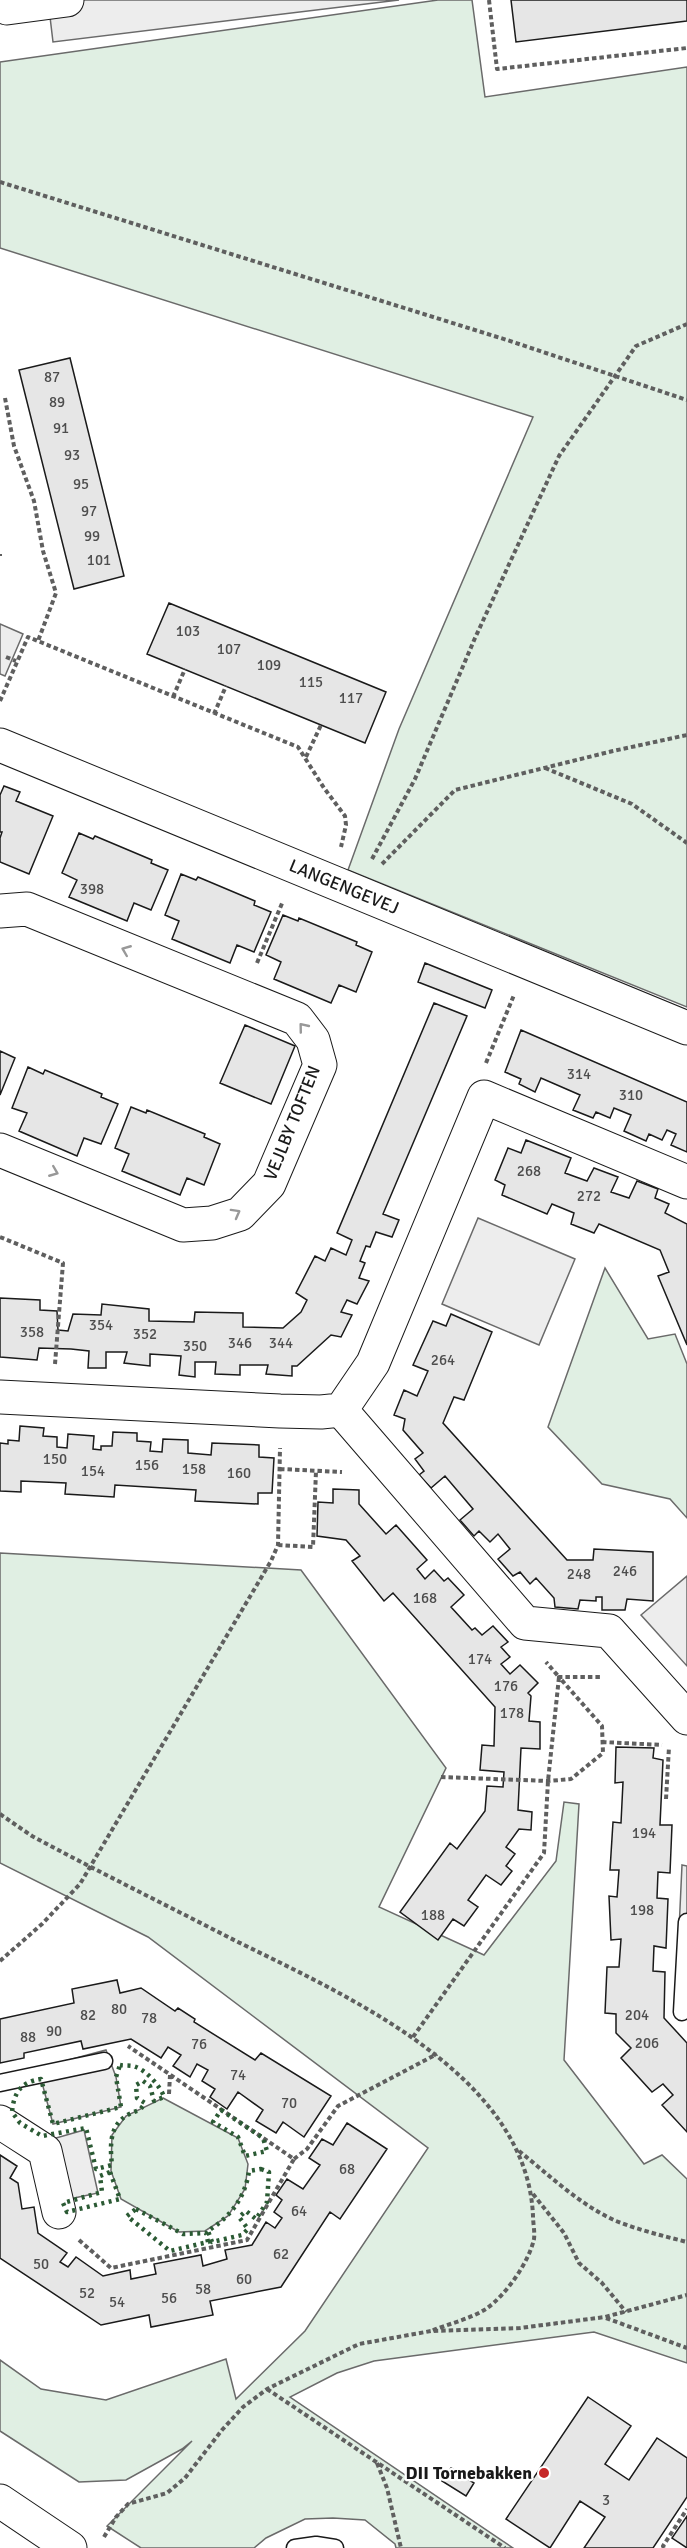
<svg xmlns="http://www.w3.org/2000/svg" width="687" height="2548" font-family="Signika,sans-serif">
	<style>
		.green { fill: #e0efe3; stroke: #6a6a6a; stroke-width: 1.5 }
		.parking { fill: #ededed; stroke: #6a6a6a; stroke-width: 1.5 }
		.building { fill: #e6e6e6; stroke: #1a1a1a; stroke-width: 1.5 }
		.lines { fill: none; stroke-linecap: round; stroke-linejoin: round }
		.lane-casing { stroke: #1a1a1a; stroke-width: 19 }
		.street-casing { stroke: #1a1a1a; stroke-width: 35 }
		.secondary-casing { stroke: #1a1a1a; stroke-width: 35 }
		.path { stroke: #5f5f5f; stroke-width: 4; stroke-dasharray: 4.5 3; stroke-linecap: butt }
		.lane { stroke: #fff; stroke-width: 16 }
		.street { stroke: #fff; stroke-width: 33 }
		.secondary { stroke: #fff; stroke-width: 33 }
		.hedge { stroke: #2b5a34; stroke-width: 4.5; stroke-dasharray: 3 4.5; stroke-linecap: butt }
		.oneway { stroke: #989898 }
		.poi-dot { fill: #c62828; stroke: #fff; stroke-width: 2 }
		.labels { text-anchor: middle; stroke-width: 4.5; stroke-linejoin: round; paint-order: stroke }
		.number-label { font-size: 15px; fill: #4d4d4d }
		.street-label { font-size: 18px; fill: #1a1a1a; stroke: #fff }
		.poi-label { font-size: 18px; font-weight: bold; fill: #1a1a1a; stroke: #fff; text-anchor: end }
	</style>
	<rect width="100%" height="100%" fill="#fff"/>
	<path class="green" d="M 438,0 L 472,0 L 485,97 L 687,67 L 687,1007 L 348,870 L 399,729 L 533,417 L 0,248 L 0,62 Z
		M 605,1268 L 648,1339 L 675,1334 L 687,1364 L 687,1518 L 670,1499 L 602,1484 L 548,1427 Z
		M 0,1553 L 301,1570 L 446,1768 L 379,1907 L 484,1955 L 556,1861 L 564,1802 L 579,1804 L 564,2060 L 644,2164 L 662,2155 L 687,2179 L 687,2363 L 594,2332 L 374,2361 L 337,2373 L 290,2397 L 513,2548 L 396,2548 L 395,2544 L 365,2520 L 333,2518 L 305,2519 L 266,2538 L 254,2548 L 141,2548 L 107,2526 L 192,2441 L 182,2449 L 126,2480 L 79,2482 L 0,2431 L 0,2360 L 41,2389 L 106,2400 L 226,2359 L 236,2399 L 305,2331 L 428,2148 L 148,1937 L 0,1863 Z
		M 163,2098 L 238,2138 L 248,2164 L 245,2189 L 228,2216 L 205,2231 L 179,2232 L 121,2199 L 111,2171 L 112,2135 L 126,2116 Z"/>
	<path class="parking" d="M 48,0 L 399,0 L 53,42 Z
		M 0,624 L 23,634 L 5,676 L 0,674 Z
		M 478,1218 L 575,1259 L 539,1345 L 442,1304 Z
		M 687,1576 L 687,1666 L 641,1615 Z
		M 682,1865 L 687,1866 L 687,1996 L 676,1995 Z
		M 106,2050 L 116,2077 L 121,2107 L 53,2124 L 41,2079 L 42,2067 Z
		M 84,2130 L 98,2193 L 55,2202 L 42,2142 Z"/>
	<path class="building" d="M 511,0 L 687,0 L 687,21 L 516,42 Z
		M 70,358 L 124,576 L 74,589 L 19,370 Z
		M 169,603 L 386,692 L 365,743 L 147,654 Z
		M 4,786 L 20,792 L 16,801 L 53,816 L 29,874 L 0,862 L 0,838 L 2,832 L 0,832 L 0,795 Z
		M 79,833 L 93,839 L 95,836 L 152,860 L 151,863 L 168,870 L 151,910 L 134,903 L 127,921 L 69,897 L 77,880 L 62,873 Z
		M 181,874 L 196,880 L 198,877 L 255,901 L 254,905 L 271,912 L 254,952 L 237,945 L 230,963 L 172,939 L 179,921 L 165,915 Z
		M 283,915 L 298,921 L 299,918 L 357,942 L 356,945 L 372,952 L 356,992 L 339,985 L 331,1003 L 274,979 L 281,962 L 266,955 Z
		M 425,963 L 492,990 L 485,1008 L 418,982 Z
		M 434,1003 L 467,1016 L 383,1214 L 399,1220 L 392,1237 L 376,1232 L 370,1247 L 366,1246 L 360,1261 L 365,1263 L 359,1278 L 369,1281 L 357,1304 L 347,1300 L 341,1312 L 352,1315 L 341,1337 L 331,1335 L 297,1366 L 292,1366 L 292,1376 L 266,1374 L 268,1365 L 240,1365 L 240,1375 L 215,1374 L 216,1362 L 195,1362 L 195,1377 L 179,1375 L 181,1356 L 150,1354 L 150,1366 L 124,1363 L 127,1352 L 106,1352 L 106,1368 L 88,1368 L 89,1351 L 71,1349 L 39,1348 L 37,1360 L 0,1357 L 0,1298 L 40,1300 L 40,1310 L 57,1311 L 58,1330 L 68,1331 L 73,1314 L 101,1315 L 102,1304 L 149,1309 L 149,1321 L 194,1322 L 195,1312 L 243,1313 L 243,1327 L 283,1328 L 301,1312 L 307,1300 L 296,1293 L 315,1256 L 325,1261 L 331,1248 L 346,1255 L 352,1240 L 337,1233 Z
		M 245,1025 L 295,1046 L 271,1104 L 220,1083 Z
		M 521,1030 L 687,1102 L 687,1152 L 671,1145 L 676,1134 L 667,1130 L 662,1140 L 649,1134 L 646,1141 L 624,1131 L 631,1115 L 614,1108 L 610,1118 L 596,1112 L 593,1118 L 573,1110 L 580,1095 L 541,1078 L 535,1092 L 519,1084 L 521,1079 L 505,1072 Z
		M 0,1051 L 15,1058 L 0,1095 Z
		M 28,1067 L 43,1074 L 45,1070 L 102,1094 L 101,1097 L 118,1104 L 101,1144 L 84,1138 L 77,1156 L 19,1131 L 27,1113 L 12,1108 Z
		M 131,1107 L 146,1113 L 147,1110 L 205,1134 L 204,1137 L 220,1144 L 204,1185 L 187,1178 L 180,1195 L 122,1171 L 129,1154 L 115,1148 Z
		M 526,1140 L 571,1158 L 565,1173 L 587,1181 L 594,1168 L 618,1177 L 611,1192 L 629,1198 L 637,1181 L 658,1189 L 655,1198 L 669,1204 L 665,1213 L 687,1224 L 687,1345 L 658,1276 L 669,1272 L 660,1250 L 599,1224 L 594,1233 L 571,1224 L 574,1213 L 552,1204 L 547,1214 L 502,1195 L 505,1185 L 495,1180 L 508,1148 L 521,1153 Z
		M 451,1314 L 492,1332 L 464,1400 L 454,1397 L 443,1423 L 567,1560 L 593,1560 L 594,1549 L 653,1552 L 653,1601 L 627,1599 L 625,1610 L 602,1610 L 602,1597 L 596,1597 L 596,1601 L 580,1600 L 578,1609 L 555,1607 L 554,1598 L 536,1578 L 530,1584 L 520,1572 L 513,1576 L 498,1559 L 510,1549 L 498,1534 L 490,1542 L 479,1531 L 474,1536 L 460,1520 L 473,1509 L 445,1476 L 431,1488 L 419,1475 L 424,1471 L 415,1459 L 423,1453 L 403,1430 L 405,1419 L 394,1415 L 404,1390 L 417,1396 L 428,1371 L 413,1365 L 433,1321 L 446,1326 Z
		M 20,1426 L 44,1428 L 43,1436 L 57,1437 L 57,1447 L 67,1448 L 68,1434 L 94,1436 L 93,1449 L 101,1450 L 101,1446 L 112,1446 L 113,1432 L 137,1433 L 137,1441 L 151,1442 L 150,1451 L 162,1452 L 163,1439 L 188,1440 L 188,1453 L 211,1455 L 212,1443 L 259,1445 L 259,1457 L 274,1458 L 272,1493 L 258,1493 L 258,1504 L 195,1501 L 196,1490 L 115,1485 L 114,1497 L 65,1494 L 66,1483 L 21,1481 L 21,1492 L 0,1491 L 0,1443 L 8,1444 L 8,1440 L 19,1441 Z
		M 333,1489 L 359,1490 L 359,1504 L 386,1534 L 396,1525 L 427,1560 L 417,1569 L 425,1579 L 434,1570 L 444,1581 L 448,1578 L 464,1595 L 451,1607 L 472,1630 L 475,1628 L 482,1635 L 493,1626 L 508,1642 L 501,1647 L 510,1657 L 501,1664 L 510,1674 L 520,1665 L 538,1683 L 528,1693 L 531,1696 L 529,1721 L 540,1722 L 540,1749 L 521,1748 L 518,1810 L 532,1812 L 531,1830 L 519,1829 L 506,1847 L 515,1854 L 506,1866 L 512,1871 L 501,1885 L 486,1875 L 468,1900 L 478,1907 L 464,1926 L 453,1919 L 438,1940 L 400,1912 L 450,1843 L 457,1849 L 485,1811 L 487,1786 L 503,1787 L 504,1772 L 480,1770 L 482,1745 L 494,1746 L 495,1707 L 393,1593 L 384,1601 L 352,1561 L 360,1556 L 346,1540 L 317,1536 L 318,1502 L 333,1503 Z
		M 616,1747 L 654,1748 L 653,1758 L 663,1760 L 660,1825 L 672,1825 L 670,1873 L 658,1872 L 657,1898 L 668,1899 L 666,1948 L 654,1946 L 653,1971 L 665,1972 L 664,2018 L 687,2043 L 687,2132 L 662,2105 L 673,2095 L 663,2084 L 652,2092 L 621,2058 L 631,2048 L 616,2033 L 616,2014 L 605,2013 L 607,1967 L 619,1967 L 621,1939 L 611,1940 L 609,1896 L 617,1897 L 619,1870 L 610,1870 L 613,1822 L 621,1823 L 623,1782 L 615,1783 Z
		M 117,1980 L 120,1993 L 141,1988 L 175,2011 L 178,2008 L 195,2019 L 194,2022 L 255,2060 L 261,2053 L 331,2096 L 304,2137 L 283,2122 L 276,2133 L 256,2121 L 263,2110 L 238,2092 L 227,2109 L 210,2097 L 215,2089 L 202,2081 L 208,2070 L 197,2064 L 190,2077 L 173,2066 L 181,2055 L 168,2047 L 161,2058 L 131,2039 L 83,2049 L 81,2041 L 24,2053 L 24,2058 L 0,2063 L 0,2019 L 74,2003 L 72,1989 Z
		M 347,2123 L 387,2149 L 340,2219 L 330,2212 L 281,2287 L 210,2301 L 213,2315 L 151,2327 L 149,2315 L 101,2325 L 0,2258 L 0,2155 L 17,2166 L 10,2178 L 18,2183 L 22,2209 L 34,2207 L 38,2233 L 67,2253 L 60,2262 L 68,2267 L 76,2257 L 103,2276 L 130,2270 L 131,2279 L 156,2274 L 154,2264 L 201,2255 L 203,2266 L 227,2259 L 225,2250 L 252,2245 L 266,2222 L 275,2228 L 282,2218 L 274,2212 L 282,2200 L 276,2195 L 287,2179 L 303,2189 L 320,2165 L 309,2158 L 322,2139 L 333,2145 Z
		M 588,2397 L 631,2426 L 605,2464 L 629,2480 L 657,2438 L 687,2458 L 687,2497 L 653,2548 L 584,2548 L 605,2517 L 580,2501 L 550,2548 L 506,2519 Z
		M 451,2468 L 474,2483 L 466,2496 L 442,2481 Z
		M 687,2516 L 687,2548 L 672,2538 Z"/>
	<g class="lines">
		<g class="lane-casing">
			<path id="lane" d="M 682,2012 L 687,1922
				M 0,2083 L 104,2061
				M 295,2548 L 316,2545 L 335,2548"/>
		</g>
		<g class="street-casing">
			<g id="street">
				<path d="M 6,0 L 7,8 L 67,0"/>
				<path id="s1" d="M 0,745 L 687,1028"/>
				<path d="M 0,911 L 27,909 L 297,1019 L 313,1040 L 320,1065 L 269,1184 L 240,1214 L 212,1223 L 183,1225 L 0,1150"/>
				<path d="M 0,1397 L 280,1411 L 321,1412 L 341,1410 L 373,1363 L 484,1097 L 687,1182"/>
				<path d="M 341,1410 L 525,1623 L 609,1631 L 687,1718"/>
				<path d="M 0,2122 L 45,2151 L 59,2212"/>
			</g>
		</g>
		<g class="secondary-casing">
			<path id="secondary" d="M 0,2501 L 70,2548"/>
		</g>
		<path class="path" d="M 489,0 L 497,69 L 687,48
			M 0,182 L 507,340 L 687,400
			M 5,398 L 14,446 L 34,501 L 43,551 L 56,593 L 38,641
			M 0,554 L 0,556
			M 6,657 L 16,661
			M 173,697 L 185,669
			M 0,701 L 28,637 L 298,747 L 324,788 L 345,816 L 346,825 L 341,847
			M 214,714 L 226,686
			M 306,757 L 321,725
			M 545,768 L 632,804 L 687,843
			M 372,859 L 415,779 L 475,638 L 559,456 L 636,346 L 687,324
			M 382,864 L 455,790 L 613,751 L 687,735
			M 257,963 L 283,901
			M 486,1063 L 514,995
			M 0,1237 L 63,1263 L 55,1364
			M 280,1469 L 342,1472
			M 278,1545 L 313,1547 L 316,1471
			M 602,1742 L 662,1745
			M 441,1777 L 548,1781 L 571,1779 L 603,1753 L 602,1726 L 559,1677 L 601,1677
			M 666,1799 L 669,1747
			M 0,1814 L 32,1836 C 97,1871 164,1904 230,1938 C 340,1993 527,2072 533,2216 C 533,2223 535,2232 534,2239 C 529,2262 506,2295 486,2309 C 470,2319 448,2324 431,2331
			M 0,1961 L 42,1924 L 80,1884 L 271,1561 L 278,1545 L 280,1448
			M 413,2037 L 544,1853 L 548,1781 L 559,1677 L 546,1662
			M 169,2094 L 170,2075
			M 519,2151 C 549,2175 580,2205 616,2221 C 639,2230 663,2236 687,2242
			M 294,2159 L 307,2149 L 338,2106 L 437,2054
			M 533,2194 L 564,2233 L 579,2263 L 602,2283 L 626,2312
			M 79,2240 L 111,2268 L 247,2240 L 294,2159 L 128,2046
			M 606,2318 L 687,2348
			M 267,2389 L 505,2548
			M 377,2463 L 387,2488 L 401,2548
			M 104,2537 L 116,2517 L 128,2504 L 167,2493 L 185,2478 L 222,2430 L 243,2407 L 267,2389 L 359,2344 L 431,2331 L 520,2328 L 605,2317 L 687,2295
			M 664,2548 L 663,2546 L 687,2509"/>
		<use href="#lane" class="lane"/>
		<use href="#street" class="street"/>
		<use href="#secondary" class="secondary"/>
		<path class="hedge" d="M 120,2065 C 125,2066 132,2065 136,2067 C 147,2071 161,2087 164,2097 L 154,2101 L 150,2086 L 143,2081 L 136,2085 L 137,2098 L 145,2103 L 140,2110 C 111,2118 109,2138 112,2165 L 96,2169 L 86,2128 L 42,2136 L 20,2123 L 12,2112 C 14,2092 21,2082 41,2079 L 53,2124 L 121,2107 L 116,2077 Z
			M 221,2110 L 263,2138 L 267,2151 L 245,2156 L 238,2137 L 213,2122 Z
			M 261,2169 L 269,2172 L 267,2202 L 256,2219 L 246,2211 L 239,2217 L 248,2229 L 242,2235 L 212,2242 L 208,2231 C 231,2216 245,2198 249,2171 Z
			M 110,2172 L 120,2199 L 67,2212 L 63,2203 L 102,2192 L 100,2176 Z
			M 136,2209 L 183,2234 L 206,2233 L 208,2242 L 170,2251 L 127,2216 Z"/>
	</g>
	<defs><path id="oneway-chevron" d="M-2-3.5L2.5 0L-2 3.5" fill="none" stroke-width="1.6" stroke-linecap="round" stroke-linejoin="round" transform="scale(1.5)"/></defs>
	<g class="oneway">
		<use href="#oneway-chevron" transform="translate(126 950) rotate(-158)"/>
		<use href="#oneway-chevron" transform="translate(303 1027) rotate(-129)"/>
		<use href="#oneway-chevron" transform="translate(54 1172) rotate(22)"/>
		<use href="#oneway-chevron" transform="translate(236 1213) rotate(-29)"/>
	</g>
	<circle class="poi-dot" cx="544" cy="2473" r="6"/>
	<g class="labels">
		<g class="number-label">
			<text x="52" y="382">87</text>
			<text x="57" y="407">89</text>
			<text x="61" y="433">91</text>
			<text x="72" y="460">93</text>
			<text x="81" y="489">95</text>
			<text x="89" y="516">97</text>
			<text x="92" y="541">99</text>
			<text x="99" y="565">101</text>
			<text x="188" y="636">103</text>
			<text x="229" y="654">107</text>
			<text x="269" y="670">109</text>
			<text x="311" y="687">115</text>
			<text x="351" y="703">117</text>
			<text x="92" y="894">398</text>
			<text x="579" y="1079">314</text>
			<text x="631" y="1100">310</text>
			<text x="529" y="1176">268</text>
			<text x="589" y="1201">272</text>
			<text x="101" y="1330">354</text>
			<text x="32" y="1337">358</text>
			<text x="145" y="1339">352</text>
			<text x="240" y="1348">346</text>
			<text x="281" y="1348">344</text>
			<text x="195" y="1351">350</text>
			<text x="443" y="1365">264</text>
			<text x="55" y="1464">150</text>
			<text x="147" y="1470">156</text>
			<text x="194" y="1474">158</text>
			<text x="93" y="1476">154</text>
			<text x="239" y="1478">160</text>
			<text x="625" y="1576">246</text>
			<text x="579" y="1579">248</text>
			<text x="425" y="1603">168</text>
			<text x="480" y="1664">174</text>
			<text x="506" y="1691">176</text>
			<text x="512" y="1718">178</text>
			<text x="644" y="1838">194</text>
			<text x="642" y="1915">198</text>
			<text x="433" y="1920">188</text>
			<text x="119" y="2014">80</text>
			<text x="88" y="2020">82</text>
			<text x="637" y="2020">204</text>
			<text x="149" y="2023">78</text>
			<text x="54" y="2036">90</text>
			<text x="28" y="2042">88</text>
			<text x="647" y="2048">206</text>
			<text x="199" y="2049">76</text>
			<text x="238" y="2080">74</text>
			<text x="289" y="2108">70</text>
			<text x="347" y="2174">68</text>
			<text x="299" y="2216">64</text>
			<text x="281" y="2259">62</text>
			<text x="41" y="2269">50</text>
			<text x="244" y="2284">60</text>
			<text x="203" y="2294">58</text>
			<text x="87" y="2298">52</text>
			<text x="169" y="2303">56</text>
			<text x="117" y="2307">54</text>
			<text x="606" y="2505">3</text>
		</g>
		<g class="street-label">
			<text dy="6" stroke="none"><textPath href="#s1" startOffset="372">LANGENGEVEJ</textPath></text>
			<text transform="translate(292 1123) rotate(-68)" y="6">VEJLBY TOFTEN</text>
		</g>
		<g class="poi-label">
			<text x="532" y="2479">DII Tornebakken</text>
		</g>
	</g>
</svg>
